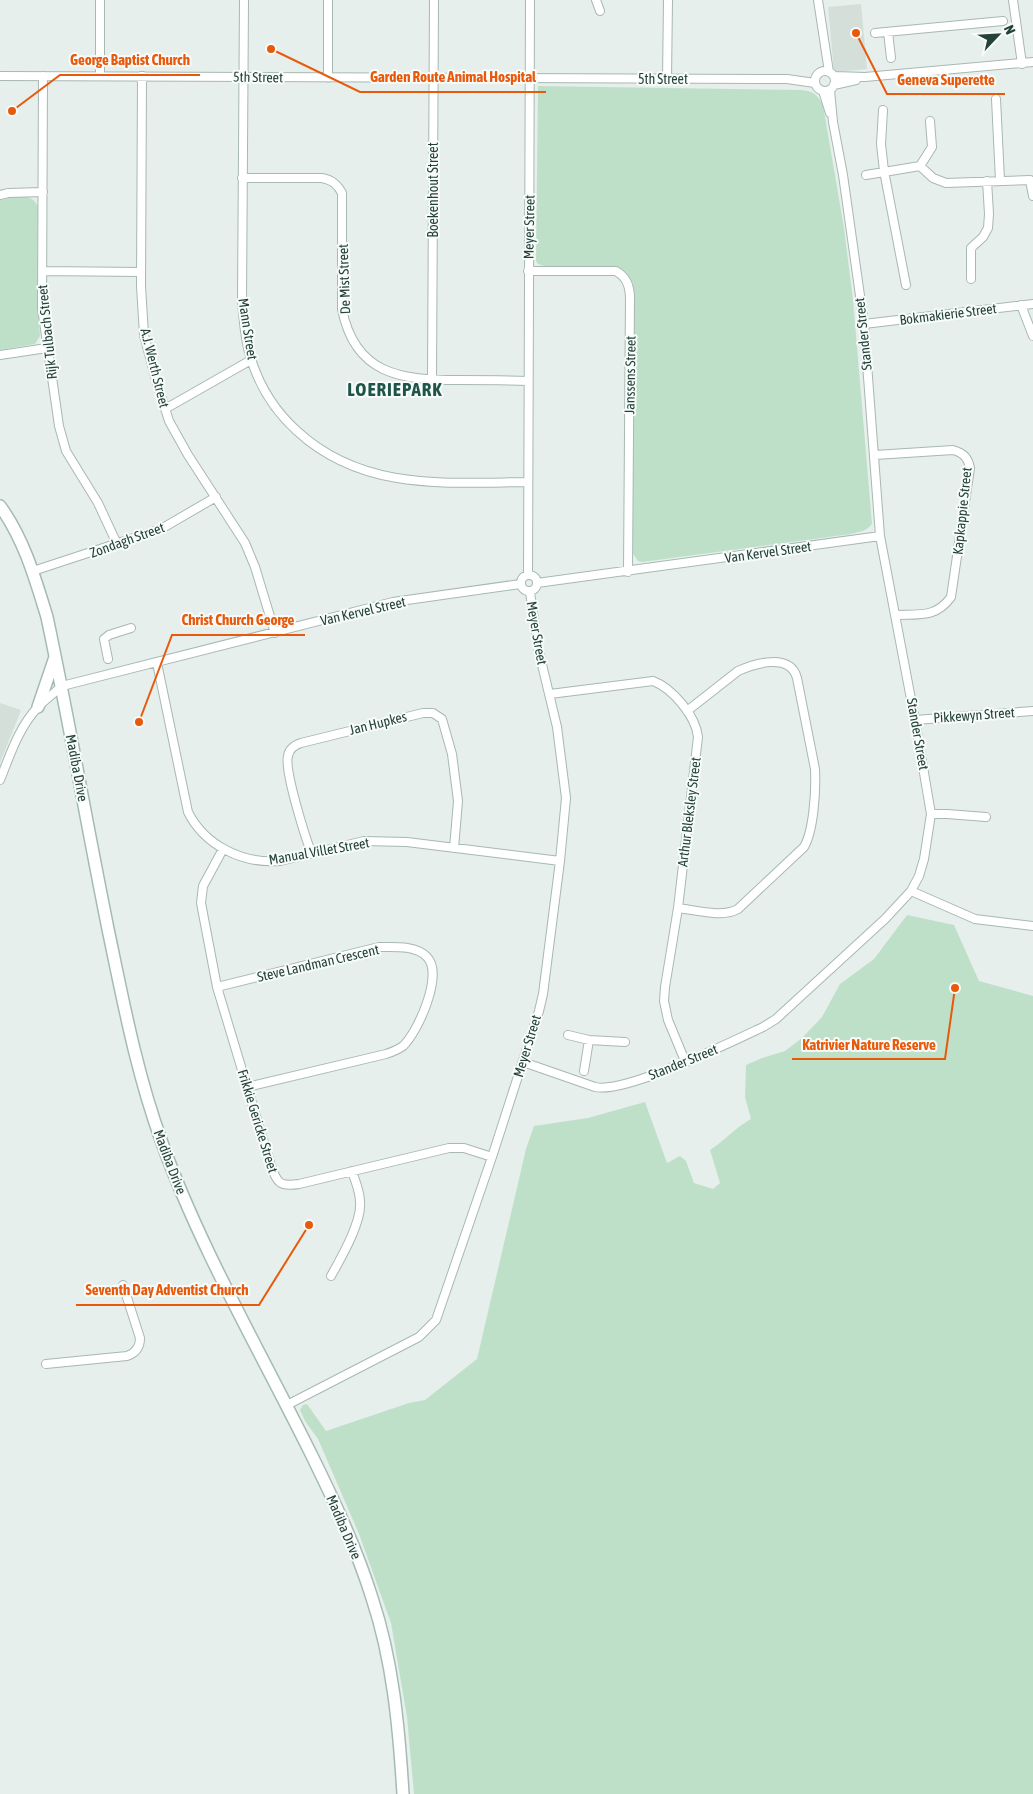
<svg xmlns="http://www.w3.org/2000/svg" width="1033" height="1794" font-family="'Asap Condensed',sans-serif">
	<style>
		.built { fill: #d4dfda }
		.green { fill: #bfe0c8 }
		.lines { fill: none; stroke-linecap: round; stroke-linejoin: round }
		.street-casing { stroke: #a8b8b2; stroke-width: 10 }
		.secondary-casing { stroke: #a4bbb3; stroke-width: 14 }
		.street { stroke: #fff; stroke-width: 8 }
		.secondary { stroke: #fff; stroke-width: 11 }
		.labels { text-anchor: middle; stroke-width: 4; stroke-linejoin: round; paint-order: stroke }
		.street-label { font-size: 14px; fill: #24423a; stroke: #f7fbf9 }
		.district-label { font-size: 19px; font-weight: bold; letter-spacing: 1px; fill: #1f5548; stroke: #f7fbf9 }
		.leader { fill: none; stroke: #e8590c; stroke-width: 2 }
		.callout-dot { fill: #e8590c; stroke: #f7fbf9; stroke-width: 2 }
		.callout-label { font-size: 15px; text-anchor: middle; font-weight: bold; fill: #e8590c; stroke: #f7fbf9; stroke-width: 4; stroke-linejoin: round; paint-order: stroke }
	</style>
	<rect width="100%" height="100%" fill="#e6efeb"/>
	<path class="built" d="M 861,4 L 867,69 L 834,72 L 828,7 Z
		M 0,703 L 21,710 L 0,763 Z"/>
	<path class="green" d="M 538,86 L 801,90 C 813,91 817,94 823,105 L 844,228 L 853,300 L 872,524 C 867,531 859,532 851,534 L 642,562 L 638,561 L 632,552 L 633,286 C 631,277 626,272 618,268 L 547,267 L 538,264 L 536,261 Z
		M 7,197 C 19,197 33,193 38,207 L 37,298 L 40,336 L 35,344 L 0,350 L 0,199 Z
		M 907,915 L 954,925 L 979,981 L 1033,996 L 1033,1794 L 414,1794 L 407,1717 L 391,1623 L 359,1534 L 318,1439 L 305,1421 L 300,1410 L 303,1405 L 307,1404 L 326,1431 L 409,1403 L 425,1400 L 477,1359 L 526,1149 L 534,1126 L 588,1118 L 645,1102 L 667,1163 L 680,1156 L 686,1161 L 694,1183 L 713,1189 L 720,1183 L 710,1150 C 725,1140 735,1128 751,1119 L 745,1097 L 746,1065 L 762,1058 L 785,1051 L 802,1038 L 822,1017 L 840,984 L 874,959 Z"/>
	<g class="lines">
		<g class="street-casing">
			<path id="street" d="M 244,0 L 242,302 C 244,322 245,342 252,362 C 261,389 276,412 297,431 C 362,491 445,483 527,482
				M 328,0 L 328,78
				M 596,0 L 600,11
				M 818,0 L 829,72
				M 1013,0 L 1022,64
				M 888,32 L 891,58
				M 875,33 L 1003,21
				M815 81a10 10 0 1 1 20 0a10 10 0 1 1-20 0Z
				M 0,76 L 787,79 L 815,83
				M 43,76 L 42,308 L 59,426 L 66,451 L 98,503 L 117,544
				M 100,76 L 100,0
				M 142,76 L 141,286 L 144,335 L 156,380 L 169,421 L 188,455 L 245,543 L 255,567 L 275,633
				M 834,76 L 865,77 L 1033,62
				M 667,79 L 668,0
				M 834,85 L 856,80
				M 823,91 L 830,113
				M 996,99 L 1000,180
				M 883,110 L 881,144 L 884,171 L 906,285
				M 920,166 L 932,147 L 930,121
				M 866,175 L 920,166 L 933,178 L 946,183 L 1030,180 L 1033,196
				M 242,178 L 322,178 C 332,180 337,184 342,193 L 342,309 C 355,375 401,380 459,380 C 482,380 505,380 528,381
				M 0,195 L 8,193 L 43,192
				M 42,271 L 141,272
				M 528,271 L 616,271 C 626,277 629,284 630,296 L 628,572
				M 971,279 L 971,248 L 983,237 L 988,228 L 989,214 L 987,181
				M 1021,305 L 1033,336
				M 864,324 L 1033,304
				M 0,355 L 47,348
				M 432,380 L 434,0
				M 165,409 L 251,360
				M 875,455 L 953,450 C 964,453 968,458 970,468 L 951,597 C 936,618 919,614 896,615
				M 33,571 L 161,529 L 216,497
				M521 583a8 8 0 1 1 16 0a8 8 0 1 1-16 0Z
				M 528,575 L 530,0
				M 537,583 L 880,536
				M 108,659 L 104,639 L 109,635 L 131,628
				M 157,663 L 188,812 C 205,846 243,864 280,861 L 364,841 L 407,842 L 560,861
				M 550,694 L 653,681 C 672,688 696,716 698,737 L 678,908 L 665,987 L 664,1001 L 668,1020 L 685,1061
				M 915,720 L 1033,711
				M 0,780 C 10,755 19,727 38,707 C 45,700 54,693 62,686 L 393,602 L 520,584
				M 931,814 L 947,814 L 986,817
				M 223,849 L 203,886 L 201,903 L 217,987 L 271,1166 C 277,1183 280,1187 299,1184 L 449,1148 L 464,1148 L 492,1157
				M 311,852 C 305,836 284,770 288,756 C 289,749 295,745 301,743 L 423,713 L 433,713 L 442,719 L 452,754 L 458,801 L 454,848
				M 911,891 L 975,919 L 1033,926
				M 678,908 C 695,910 723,918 738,909 L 804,847 C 814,830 816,789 815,769 L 797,678 C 790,653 756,663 738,671 L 687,711
				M 217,987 L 379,947 C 393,947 416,945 427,957 C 444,974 418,1032 403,1046 C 398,1050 392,1052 386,1054 L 247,1087
				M 568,1035 L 589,1040 L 625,1042
				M 523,1062 L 595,1087 C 625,1094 731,1042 763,1027 L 776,1019 L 885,919 L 911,891 L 919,876 L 924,859 L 931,814 L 915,720 L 880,536 L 864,324 L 843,175 L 833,122 L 830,90
				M 584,1071 L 589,1040
				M 331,1276 C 341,1258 362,1222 360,1202 C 360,1191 355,1181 352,1171
				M 46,1364 L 127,1356 C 136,1353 140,1347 140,1338 L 123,1285
				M 287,1405 L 419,1337 L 436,1320 L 492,1157 L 539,1011 L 543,994 L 560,861 L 566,798 L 557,727 L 538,648 L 530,592"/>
		</g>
		<g class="secondary-casing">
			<path id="secondary" d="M 0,506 C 24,539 35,578 47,617 C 69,721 87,825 108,929 C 123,1000 136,1071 161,1140 C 201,1251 262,1354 314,1460 C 336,1505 357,1550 372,1598 C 393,1661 399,1728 403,1794
				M 38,707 L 55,657"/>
		</g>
		<use href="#street" class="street"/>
		<use href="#secondary" class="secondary"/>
	</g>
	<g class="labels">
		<g class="street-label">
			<text transform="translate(258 77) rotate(1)" y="5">5th Street</text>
			<text x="663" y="84">5th Street</text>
			<text transform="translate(433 190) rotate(-90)" y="5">Boekenhout Street</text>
			<text transform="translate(529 227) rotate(-89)" y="5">Meyer Street</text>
			<text transform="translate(344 279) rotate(-92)" y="5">De Mist Street</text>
			<text transform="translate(948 314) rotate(-7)" y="5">Bokmakierie Street</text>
			<text transform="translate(248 329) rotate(81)" y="5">Mann Street</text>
			<text transform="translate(47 332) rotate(-96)" y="5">Rijk Tulbach Street</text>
			<text transform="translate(863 334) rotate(-96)" y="5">Stander Street</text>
			<text transform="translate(155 368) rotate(76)" y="5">A.J. Werth Street</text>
			<text transform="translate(630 375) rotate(-89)" y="5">Janssens Street</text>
			<text transform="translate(962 511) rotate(-84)" y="5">Kapkappie Street</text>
			<text transform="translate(127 540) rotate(-20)" y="5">Zondagh Street</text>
			<text transform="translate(768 552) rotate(-8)" y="5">Van Kervel Street</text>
			<text transform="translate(363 611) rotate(-13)" y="5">Van Kervel Street</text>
			<text transform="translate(537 633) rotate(80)" y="5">Meyer Street</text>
			<text transform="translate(974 715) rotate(-4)" y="5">Pikkewyn Street</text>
			<text transform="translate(378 723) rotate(-14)" y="5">Jan Hupkes</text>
			<text transform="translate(918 734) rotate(80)" y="5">Stander Street</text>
			<text transform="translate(77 768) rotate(79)" y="5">Madiba Drive</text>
			<text transform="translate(689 812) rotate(-83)" y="5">Arthur Bleksley Street</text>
			<text transform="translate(319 851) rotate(-10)" y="5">Manual Villet Street</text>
			<text transform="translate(318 963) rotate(-13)" y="5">Steve Landman Crescent</text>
			<text transform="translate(527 1046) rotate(-73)" y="5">Meyer Street</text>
			<text transform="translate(683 1062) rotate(-22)" y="5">Stander Street</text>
			<text transform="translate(258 1121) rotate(73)" y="5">Frikkie Gericke Street</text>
			<text transform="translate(170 1162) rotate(69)" y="5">Madiba Drive</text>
			<text transform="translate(344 1527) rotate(67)" y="5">Madiba Drive</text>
		</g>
		<g class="district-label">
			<text x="395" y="396">LOERIEPARK</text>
		</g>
	</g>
	<path class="leader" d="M12 111L60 75H200M271 49L360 92H546M856 33L887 94H1005M139 722L172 635H305M955 988L945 1059H792M309 1225L259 1305H76"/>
	<g class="callout-dot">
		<circle cx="12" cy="111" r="5"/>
		<circle cx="271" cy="49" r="5"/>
		<circle cx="856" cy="33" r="5"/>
		<circle cx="139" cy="722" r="5"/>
		<circle cx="955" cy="988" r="5"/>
		<circle cx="309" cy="1225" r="5"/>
	</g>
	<g class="callout-label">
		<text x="130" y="65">George Baptist Church</text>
		<text x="453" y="82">Garden Route Animal Hospital</text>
		<text x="946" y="85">Geneva Superette</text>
		<text x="238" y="625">Christ Church George</text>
		<text x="869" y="1050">Katrivier Nature Reserve</text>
		<text x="167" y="1295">Seventh Day Adventist Church</text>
	</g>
	<g transform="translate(998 35) rotate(65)" stroke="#f7fbf9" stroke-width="4" paint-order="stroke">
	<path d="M0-4L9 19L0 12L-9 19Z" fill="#24423a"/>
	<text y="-8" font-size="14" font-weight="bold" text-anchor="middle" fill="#24423a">N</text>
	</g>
</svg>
